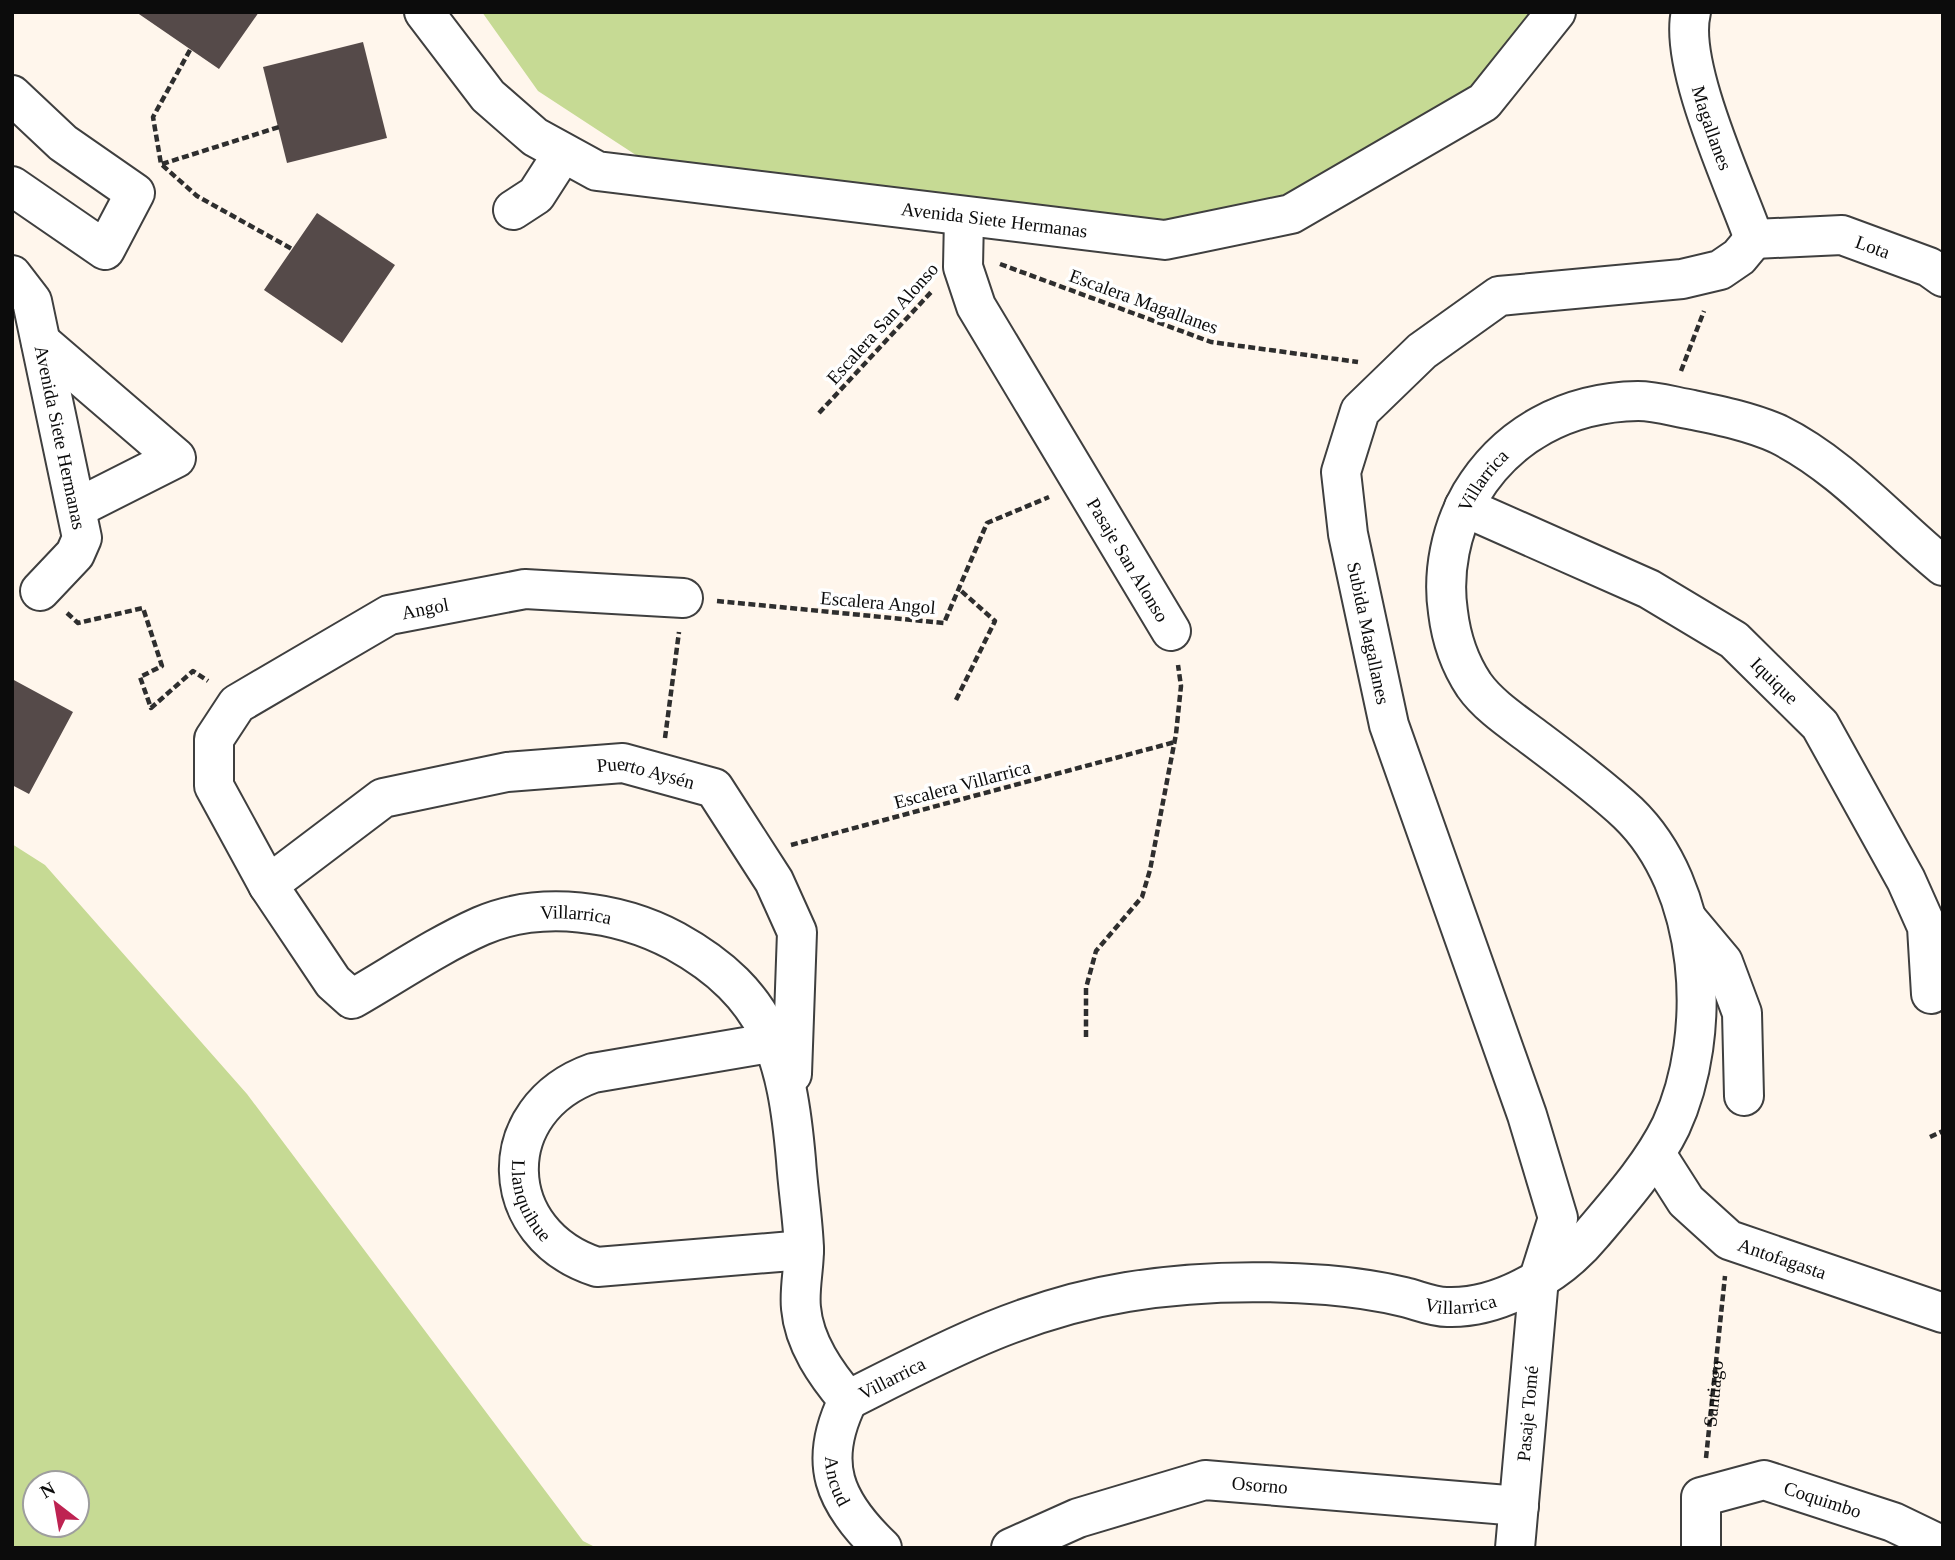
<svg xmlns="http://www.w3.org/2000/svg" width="1955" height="1560" font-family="Georgia,serif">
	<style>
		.forest { fill: #c6da94; fill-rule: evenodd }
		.building { fill: #554a49 }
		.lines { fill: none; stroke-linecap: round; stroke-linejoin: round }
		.minor-casing { stroke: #3f3f3f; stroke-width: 42 }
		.path { stroke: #2e2e2e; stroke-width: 4.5; stroke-dasharray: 7 3.5; stroke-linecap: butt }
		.minor { stroke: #fff; stroke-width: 38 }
		.labels { text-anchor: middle; stroke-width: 7; stroke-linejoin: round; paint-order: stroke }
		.street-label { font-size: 19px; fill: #0c0c0c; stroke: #fff }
	</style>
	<rect width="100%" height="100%" fill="#fff6ec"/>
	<path class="forest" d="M 482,12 L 1532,12 L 1483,91 L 1284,204 L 1172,226 L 642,159 L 538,91 Z
		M 12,844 L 45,865 L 247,1094 L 583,1541 L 597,1548 L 12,1548 ZM 35,1483 L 77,1483 L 77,1525 L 35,1525 Z"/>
	<path class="building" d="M 136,12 L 259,12 L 219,69 Z
		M 363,42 L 387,138 L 287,163 L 263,67 Z
		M 317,213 L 395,265 L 342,343 L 264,290 Z
		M 12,679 L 73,712 L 29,794 L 12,785 Z"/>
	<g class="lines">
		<g class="minor-casing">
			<g id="minor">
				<path id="s2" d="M 424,12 L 488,96 L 535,137 L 597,171 L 1165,240 L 1291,214 L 1484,102 L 1556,12"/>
				<path id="s3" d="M 1691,12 C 1678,65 1735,185 1754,239"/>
				<path d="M 12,95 L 63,143 L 135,193 L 105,250 L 12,186"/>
				<path d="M 513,210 L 536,195 L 563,153"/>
				<path id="s4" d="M 964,217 L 963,267 L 976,306 L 1171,631"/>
				<path id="s5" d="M 1754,239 L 1842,235 L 1929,267 L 1943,277"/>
				<path id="s6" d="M 12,275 L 32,301 L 82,538 L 75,554 L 40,591"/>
				<path d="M 41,342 L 176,458 L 77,508"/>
				<path id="s7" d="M 1464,507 L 1649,589 L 1734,640 L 1820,725 L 1906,880 L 1927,927 L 1931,994"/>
				<path id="s8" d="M 683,598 L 525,589 L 389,615 L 237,704 L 214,739 L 214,786 L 268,885 L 333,982 L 352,999 C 394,975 436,946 481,926 C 541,900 619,911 675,941 C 771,994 787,1058 796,1160 C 798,1190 803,1220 804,1249 C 804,1269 799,1289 801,1308 C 804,1343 826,1374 848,1400"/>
				<path id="s9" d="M 268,885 L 383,798 L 507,772 L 623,763 L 714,788 L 774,881 L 797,932 L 792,1074"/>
				<path d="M 1687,919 L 1723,962 L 1742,1013 L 1744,1096"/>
				<path id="s10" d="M 775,1042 L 593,1073 C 492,1109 495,1234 597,1267 L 804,1250"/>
				<path id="s11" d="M 1656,1154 L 1686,1201 L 1729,1240 L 1943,1313"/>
				<path id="s12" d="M 848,1400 C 941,1353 1022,1309 1127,1292 C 1193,1281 1260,1280 1327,1285 C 1352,1287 1379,1291 1404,1297 C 1417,1300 1433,1307 1447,1307 C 1500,1309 1560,1273 1592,1234 C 1620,1201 1652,1165 1671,1126 C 1714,1033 1705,887 1628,813 C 1598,785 1565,761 1532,736 C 1512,721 1488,705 1474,685 C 1460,664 1451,637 1448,612 C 1442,572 1451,529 1471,494 C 1507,434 1568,402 1638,401 C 1656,401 1675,407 1693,410 C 1722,416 1751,422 1778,434 C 1841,465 1889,522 1943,566"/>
				<path id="s13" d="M 848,1400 C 817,1463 834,1502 882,1548"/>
				<path id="s14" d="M 1011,1548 L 1078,1518 L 1205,1480 L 1519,1506"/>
				<path id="s15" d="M 1515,1548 L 1539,1278 L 1558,1218 L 1527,1115 L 1389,725 L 1348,534 L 1341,472 L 1360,411 L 1422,351 L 1499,296 L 1682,279 L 1720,270 L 1739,257 L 1754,239"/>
				<path id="s16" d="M 1701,1548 L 1701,1497 L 1764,1480 L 1893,1522 L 1943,1546"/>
			</g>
		</g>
		<g class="path">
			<path d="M 190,50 L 153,117 L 161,164 L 197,196 L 292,249"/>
			<path d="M 162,164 L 279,127"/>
			<path d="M 1000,264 L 1211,342 L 1358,362"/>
			<path d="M 1681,371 L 1704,311"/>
			<path d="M 819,413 L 933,290"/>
			<path d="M 717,601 L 944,623 L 987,523 L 1049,497"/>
			<path d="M 67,613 L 78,623 L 143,608 L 162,666 L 140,677 L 151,708 L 193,671 L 208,681"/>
			<path d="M 956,700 L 995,621 L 959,589"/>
			<path d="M 665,738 L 679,632"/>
			<path d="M 791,845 L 1175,742"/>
			<path d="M 1086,1037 L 1086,988 L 1096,951 L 1142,897 L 1150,870 L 1176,734 L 1181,686 L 1178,665"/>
			<path d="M 1930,1137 L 1943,1131"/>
			<path id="s1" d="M 1706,1458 L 1725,1276"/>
		</g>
		<use href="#minor" class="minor"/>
	</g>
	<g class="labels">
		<g class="street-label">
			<text dy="7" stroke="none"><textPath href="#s3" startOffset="119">Magallanes</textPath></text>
			<text dy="7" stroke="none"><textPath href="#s2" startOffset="639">Avenida Siete Hermanas</textPath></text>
			<text dy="7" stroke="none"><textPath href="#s5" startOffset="121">Lota</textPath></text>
			<text transform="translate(1144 301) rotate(20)" y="7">Escalera Magallanes</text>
			<text transform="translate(882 323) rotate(-48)" y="7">Escalera San Alonso</text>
			<text dy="7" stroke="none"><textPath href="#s6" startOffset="172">Avenida Siete Hermanas</textPath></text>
			<text dy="7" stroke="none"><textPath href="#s12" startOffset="1678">Villarrica</textPath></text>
			<text dy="7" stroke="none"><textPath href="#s4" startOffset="387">Pasaje San Alonso</textPath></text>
			<text transform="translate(878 602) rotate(5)" y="7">Escalera Angol</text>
			<text transform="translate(425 608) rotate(-11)" y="7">Angol</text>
			<text transform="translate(1369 633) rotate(78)" y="7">Subida Magallanes</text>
			<text dy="7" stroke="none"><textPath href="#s7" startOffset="359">Iquique</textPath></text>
			<text dy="7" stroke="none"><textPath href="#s9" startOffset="411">Puerto Aysén</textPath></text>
			<text transform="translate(962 784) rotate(-15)" y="7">Escalera Villarrica</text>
			<text dy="7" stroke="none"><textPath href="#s8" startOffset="1062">Villarrica</textPath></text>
			<text dy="7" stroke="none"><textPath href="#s10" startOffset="348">Llanquihue</textPath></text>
			<text dy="7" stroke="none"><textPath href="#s11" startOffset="170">Antofagasta</textPath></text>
			<text dy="7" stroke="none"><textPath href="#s12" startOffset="637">Villarrica</textPath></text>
			<text dy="7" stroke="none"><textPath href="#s12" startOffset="49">Villarrica</textPath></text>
			<text dy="7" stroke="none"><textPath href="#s1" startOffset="65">Santiago</textPath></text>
			<text dy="7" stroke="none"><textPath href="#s15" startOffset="135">Pasaje Tomé</textPath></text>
			<text dy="7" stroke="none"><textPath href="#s13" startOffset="84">Ancud</textPath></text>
			<text dy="7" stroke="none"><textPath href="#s14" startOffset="261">Osorno</textPath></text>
			<text dy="7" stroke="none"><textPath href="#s16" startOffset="178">Coquimbo</textPath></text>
		</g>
	</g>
	<rect width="1955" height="1560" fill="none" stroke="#0c0c0c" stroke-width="28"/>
	<g transform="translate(56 1504) rotate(329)"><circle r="33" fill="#ffffff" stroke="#9e9e9e" stroke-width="2"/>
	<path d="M0-5L12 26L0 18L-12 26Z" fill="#be2352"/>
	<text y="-10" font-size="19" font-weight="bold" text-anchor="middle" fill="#0c0c0c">N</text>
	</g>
</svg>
